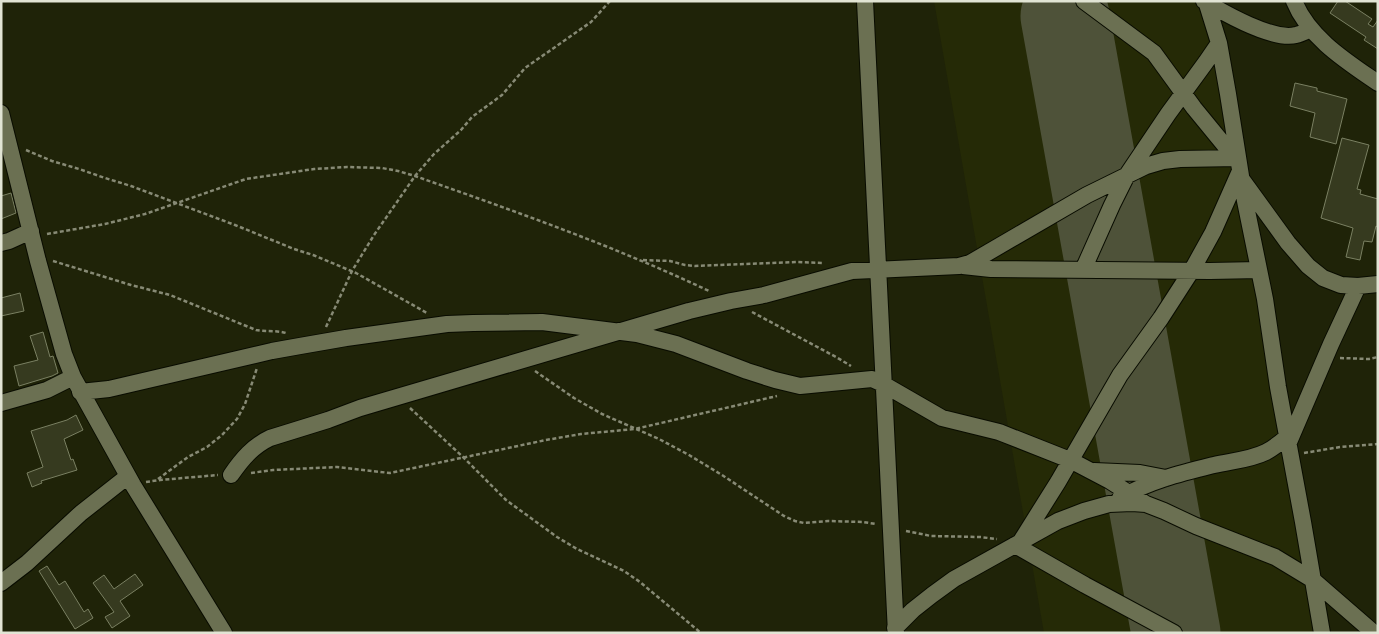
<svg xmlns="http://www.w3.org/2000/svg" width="1379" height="634" font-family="'Public Sans',sans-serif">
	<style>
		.built { fill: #252a06 }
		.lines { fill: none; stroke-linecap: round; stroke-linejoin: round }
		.runway { stroke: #4e5239; stroke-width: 89 }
		.building { fill: #363a1f; stroke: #7a8062 }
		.minor-casing { stroke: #090c00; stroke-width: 18 }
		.path { stroke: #878a75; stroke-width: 2.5; stroke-dasharray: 4 2.5; stroke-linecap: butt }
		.minor { stroke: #6b7052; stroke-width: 16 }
	</style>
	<rect width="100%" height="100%" fill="#1f2308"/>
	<path class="built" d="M 934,1 L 1218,1 L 1328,633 L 1044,633 Z"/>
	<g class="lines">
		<path class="runway" d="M 1065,16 L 1176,633"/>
	</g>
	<path class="building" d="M 1338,1 L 1345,1 L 1372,19 L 1368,24 L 1373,27 L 1378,20 L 1378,49 L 1364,40 L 1366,37 L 1330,13 Z
		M 1295,83 L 1317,88 L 1317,91 L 1347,99 L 1336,144 L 1310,137 L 1315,113 L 1290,106 Z
		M 1342,138 L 1369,145 L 1357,189 L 1361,190 L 1360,194 L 1378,199 L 1378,227 L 1376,226 L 1372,242 L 1364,241 L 1360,260 L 1346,257 L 1353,228 L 1321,218 Z
		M 11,193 L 16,213 L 1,219 L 1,196 Z
		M 20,293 L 24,311 L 1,316 L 1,298 Z
		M 43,332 L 50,357 L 53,356 L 58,373 L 52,376 L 19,386 L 14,366 L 38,360 L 30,336 Z
		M 76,415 L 83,430 L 64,439 L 71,460 L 73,459 L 77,470 L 41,481 L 42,483 L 32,487 L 27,473 L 43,467 L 31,431 L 67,420 Z
		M 47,566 L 59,585 L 65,581 L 84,612 L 88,609 L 93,618 L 75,629 L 39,571 Z
		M 135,574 L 143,585 L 120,601 L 130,616 L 112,628 L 105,617 L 114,612 L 93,583 L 104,575 L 114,589 Z"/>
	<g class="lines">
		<g class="minor-casing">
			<path id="minor" d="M 865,1 L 896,633
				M 1084,1 L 1154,53 L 1194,108 L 1235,158
				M 1204,1 C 1224,13 1273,41 1296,35 C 1301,34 1306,31 1311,29
				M 1206,1 L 1219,43 L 1228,94 L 1245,201 L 1265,299 L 1278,387 L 1303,522 L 1322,633
				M 1294,1 C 1309,38 1346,61 1378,83
				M 1,113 L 38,261 L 64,354 L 73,377 L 133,485 L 224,633
				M 1243,181 L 1288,243 L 1308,266 L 1323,278 L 1341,285 L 1358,286 L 1378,284
				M 1,243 L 9,241 L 31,231
				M 963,266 L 991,269 L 1210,271 L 1259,270
				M 1083,270 L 1112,205 L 1127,175 L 1168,114 L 1206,62 L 1219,43
				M 80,392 L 109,389 L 272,351 L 300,346 L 346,338 L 447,324 L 473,323 L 542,322 L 637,334 L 676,344 L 747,371 L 775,380 L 800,386 L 872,379 L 883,384 L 942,418 L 999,432 L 1070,460 L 1110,481 L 1146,504
				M 1,403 L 47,390 L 73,377
				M 1289,442 L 1331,344 L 1358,286
				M 1094,471 L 1140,473 L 1166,478
				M 231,475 C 242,459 253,446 270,438 L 328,420 L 360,408 L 689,311 L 731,301 L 764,295 L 852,271 L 959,266 L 970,263 L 1087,195 L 1146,166 L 1163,161 L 1180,159 L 1238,158
				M 1120,498 C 1149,481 1182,473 1214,465 C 1231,461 1250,460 1266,452 C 1274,448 1281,442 1288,436
				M 1021,541 L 1058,482 L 1120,375 L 1161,318 L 1192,270 L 1213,232 L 1240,171
				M 1015,545 L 1085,585 L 1174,633
				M 1,583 L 27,563 L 81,513 L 128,476
				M 895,628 L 913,610 L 932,595 L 954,579 L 1058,521 L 1084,511 L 1109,504 L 1132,503 L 1146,504 L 1164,511 L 1196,526 L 1275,557 L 1313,580 L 1374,633"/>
		</g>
		<path class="path" d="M 26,150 L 52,161 L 79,169 L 105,178 L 131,186 L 235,225 L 294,249 L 313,255 L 356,273 L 427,313
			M 47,234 L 105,224 L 145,214 L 246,179 L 314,169 L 347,167 L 382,168 L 398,171 L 415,176 C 514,211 614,246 709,291
			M 643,260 L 670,261 L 685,265 L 695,266 L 796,262 L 822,263
			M 53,261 L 131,285 L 170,295 L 256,330 C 265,332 276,330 286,333
			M 752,312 L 836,357 L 851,366
			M 326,327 L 352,271 L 374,235 L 415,176 L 434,154 L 461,130 L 472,117 L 502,95 L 525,68 L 591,22 L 610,1
			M 1340,358 L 1369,359 L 1378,357
			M 535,371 L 574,398 L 602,414 L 659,439 L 689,455 L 722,475 L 784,516 L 795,521 L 804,523 L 828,521 L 863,522 L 876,524
			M 410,408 L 463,457 L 506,500 L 557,537 L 577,549 L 624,571 L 640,582 L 701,633
			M 1304,453 L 1340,447 L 1378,444
			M 251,473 L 273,470 L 337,467 L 390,473 L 546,440 L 581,434 L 635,429 L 777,396
			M 158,479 L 188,457 L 207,447 L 222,435 L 237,419 L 245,404 L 257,368
			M 146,482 L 160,480 L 218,475
			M 906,531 L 931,536 L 980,537 L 997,539"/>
		<use href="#minor" class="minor"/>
	</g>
	<rect width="1379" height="634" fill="none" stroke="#e1e4d4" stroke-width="5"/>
</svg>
